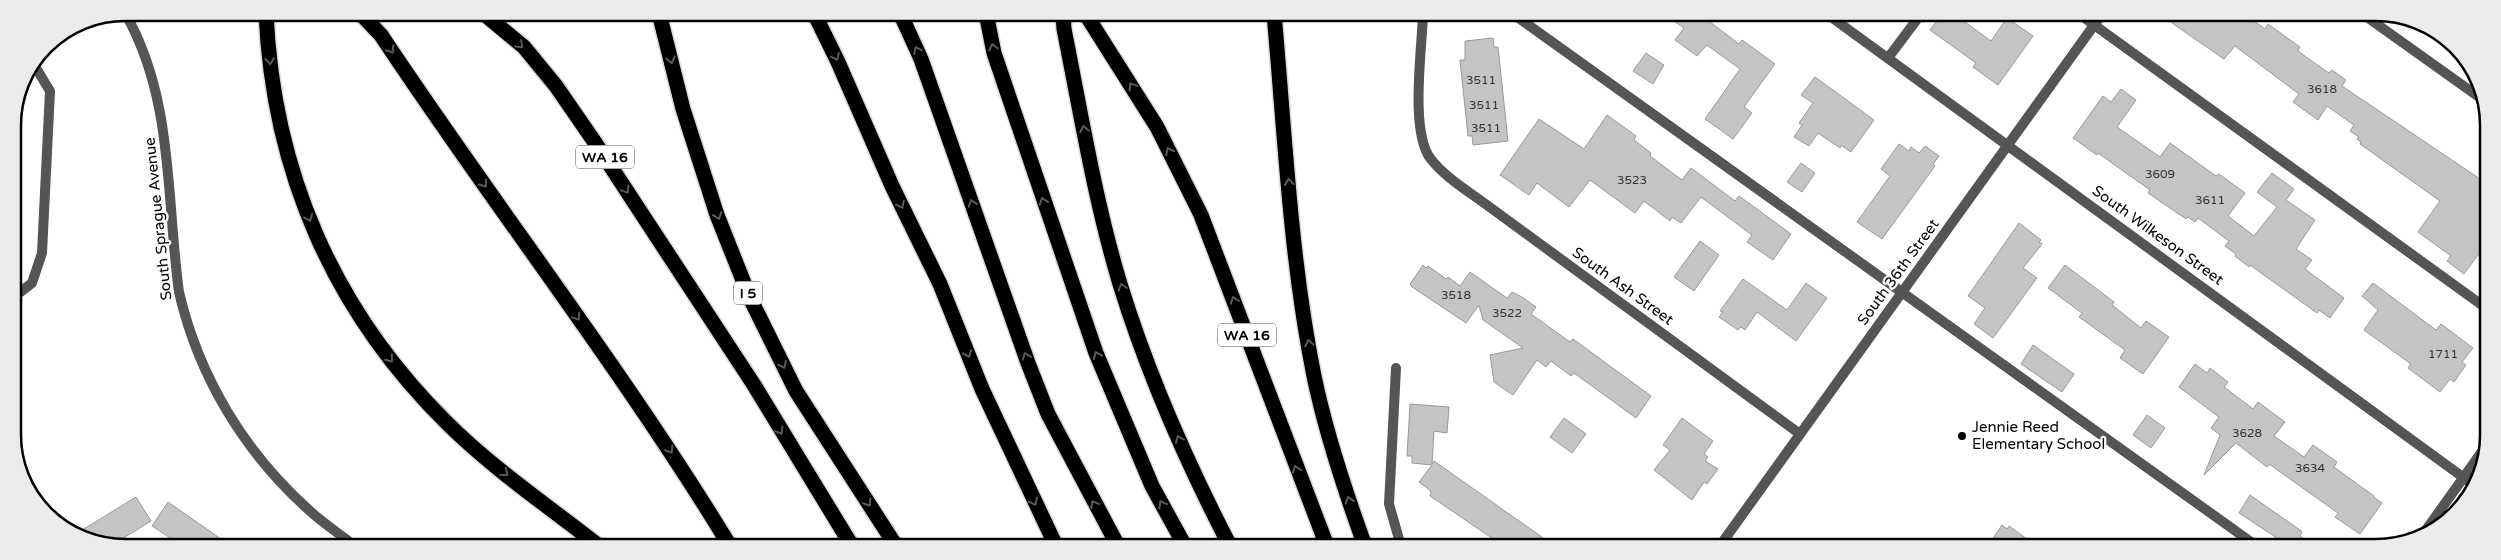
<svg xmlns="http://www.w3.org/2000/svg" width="2501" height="560" font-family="'Varela Round',sans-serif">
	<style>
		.building { fill: #c4c4c4; stroke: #999 }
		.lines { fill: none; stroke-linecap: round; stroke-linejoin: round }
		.motorway-casing { stroke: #dbdbdb; stroke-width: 18 }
		.service { stroke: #555; stroke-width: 10 }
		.minor { stroke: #555; stroke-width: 10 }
		.tertiary { stroke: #555; stroke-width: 10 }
		.motorway { stroke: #000; stroke-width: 15 }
		.oneway { stroke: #595959 }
		.poi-dot { fill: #000; stroke: #fff; stroke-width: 2 }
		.labels { text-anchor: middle; stroke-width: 4.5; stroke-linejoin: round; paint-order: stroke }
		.number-label { font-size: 12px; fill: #313131 }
		.shield { fill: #fff; stroke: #4c4c4c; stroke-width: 1 }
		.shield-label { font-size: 14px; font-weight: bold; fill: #000 }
		.street-label { font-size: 15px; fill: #000; stroke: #fff }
		.poi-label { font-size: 15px; fill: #000; stroke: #fff; text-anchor: start }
		.rim { fill: none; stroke: #000; stroke-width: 2.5 }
	</style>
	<rect width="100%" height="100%" fill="#fff"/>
	<path class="building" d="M 1664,14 L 1716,14 L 1710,22 L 1739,44 L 1742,40 L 1775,64 L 1744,107 L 1752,113 L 1733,139 L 1705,119 L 1740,69 L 1707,45 L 1697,56 L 1675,40 L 1684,28 Z
		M 1942,14 L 1954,14 L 1991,41 L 2007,18 L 2033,36 L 1998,85 L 1973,67 L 1976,63 L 1930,30 Z
		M 2159,14 L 2245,14 L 2265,29 L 2268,24 L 2300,47 L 2298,51 L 2313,62 L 2329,73 L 2332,70 L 2346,80 L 2342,86 L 2486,183 L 2486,244 L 2464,274 L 2447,261 L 2451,256 L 2418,232 L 2440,201 L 2360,144 L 2361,142 L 2357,139 L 2359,137 L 2350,131 L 2354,125 L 2327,106 L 2318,120 L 2293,102 L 2299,94 L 2235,46 L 2224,59 Z
		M 1493,38 L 1494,47 L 1498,47 L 1508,141 L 1473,145 L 1472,136 L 1468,136 L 1460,60 L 1465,60 L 1465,41 Z
		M 1646,53 L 1664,65 L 1653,84 L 1633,71 Z
		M 1815,77 L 1874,120 L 1851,152 L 1841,145 L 1840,148 L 1818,133 L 1809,146 L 1794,137 L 1802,125 L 1799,123 L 1813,103 L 1801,95 Z
		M 2121,89 L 2136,100 L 2117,127 L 2160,157 L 2170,143 L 2216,176 L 2219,174 L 2245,193 L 2228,216 L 2254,236 L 2277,207 L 2257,192 L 2272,173 L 2294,189 L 2286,200 L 2315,220 L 2296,249 L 2312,260 L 2305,269 L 2344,298 L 2330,318 L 2319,310 L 2317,313 L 2250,265 L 2249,267 L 2235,256 L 2236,254 L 2225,246 L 2229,241 L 2198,218 L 2195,222 L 2188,217 L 2186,219 L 2148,193 L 2150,190 L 2098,153 L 2097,155 L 2073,138 L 2103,96 L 2111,102 Z
		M 1607,115 L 1636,136 L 1634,140 L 1651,153 L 1650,156 L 1682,180 L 1691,168 L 1735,201 L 1739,196 L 1791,234 L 1773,260 L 1747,242 L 1752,235 L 1701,197 L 1681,223 L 1672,217 L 1670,221 L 1644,201 L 1635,213 L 1590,180 L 1569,207 L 1537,183 L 1529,195 L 1500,175 L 1539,119 L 1584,149 Z
		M 1899,144 L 1909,151 L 1911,147 L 1919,153 L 1925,146 L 1939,156 L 1933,164 L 1935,166 L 1882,239 L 1857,222 L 1890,176 L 1881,169 Z
		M 1801,163 L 1815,173 L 1802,192 L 1787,182 Z
		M 2019,223 L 2041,240 L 2039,242 L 2042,244 L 2023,268 L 2037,278 L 1993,338 L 1974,324 L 1985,308 L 1968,296 Z
		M 1700,241 L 1719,255 L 1694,291 L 1674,277 Z
		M 1423,265 L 1426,268 L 1428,266 L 1446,279 L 1448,277 L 1460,286 L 1470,272 L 1507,298 L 1512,292 L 1522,297 L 1536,307 L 1531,314 L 1570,342 L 1573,339 L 1651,396 L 1636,418 L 1574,373 L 1571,376 L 1551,361 L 1546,367 L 1537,360 L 1513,395 L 1494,382 L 1490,355 L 1523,348 L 1483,320 L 1479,305 L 1466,323 L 1412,287 L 1410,284 Z
		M 2065,265 L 2114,302 L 2112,305 L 2141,328 L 2146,321 L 2169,337 L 2143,374 L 2120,358 L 2125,350 L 2079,317 L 2082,313 L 2048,288 Z
		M 1743,279 L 1787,310 L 1806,283 L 1827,298 L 1796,341 L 1757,312 L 1745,330 L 1741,327 L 1738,330 L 1719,317 L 1723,312 L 1720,311 Z
		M 2373,283 L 2436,330 L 2441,324 L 2473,348 L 2462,362 L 2466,365 L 2454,382 L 2450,379 L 2440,392 L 2408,368 L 2411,364 L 2364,330 L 2378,310 L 2362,296 Z
		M 2033,345 L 2074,374 L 2062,392 L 2021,364 Z
		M 2195,364 L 2207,373 L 2210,368 L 2228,382 L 2224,387 L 2253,409 L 2258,402 L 2285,422 L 2274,436 L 2304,457 L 2313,445 L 2337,462 L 2334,467 L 2374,496 L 2373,497 L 2382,503 L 2360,534 L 2335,517 L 2338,513 L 2269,464 L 2267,467 L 2236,443 L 2204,475 L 2220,435 L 2211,428 L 2219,417 L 2179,387 Z
		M 1410,404 L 1449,407 L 1447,433 L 1434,431 L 1432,464 L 1434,461 L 1556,547 L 1505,547 L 1430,496 L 1431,491 L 1419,482 L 1432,465 L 1412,463 L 1412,456 L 1407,456 Z
		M 2147,415 L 2165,428 L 2151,448 L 2133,435 Z
		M 1564,418 L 1586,434 L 1572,453 L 1550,437 Z
		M 1682,418 L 1713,441 L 1704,454 L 1708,457 L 1705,461 L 1718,469 L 1707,484 L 1704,482 L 1692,500 L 1654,470 L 1670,450 L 1663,445 Z
		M 2250,495 L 2300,530 L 2302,532 L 2300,536 L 2315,547 L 2275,547 L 2280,540 L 2239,513 Z
		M 136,497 L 151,521 L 112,545 L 103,545 L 79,532 Z
		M 168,502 L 231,546 L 181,545 L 152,526 Z
		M 2002,525 L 2007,529 L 2009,526 L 2038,547 L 1987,547 Z"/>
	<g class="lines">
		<g class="motorway-casing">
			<path id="motorway" d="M 266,13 C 273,171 333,310 446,422 C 492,468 548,506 599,546
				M 360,13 L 381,35 C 495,207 623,370 730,546
				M 483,13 L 524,47 L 556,86 L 596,144 L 754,385 L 852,546
				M 659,13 L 683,109 L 717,215 L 750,298 L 796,391 L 896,546
				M 814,13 L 838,62 L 892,186 L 940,284 L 982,389 L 1056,546
				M 900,13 L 921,59 L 1028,363 L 1048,414 L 1118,546
				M 986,13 L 994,53 L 1096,353 L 1152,486 L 1185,546
				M 1063,13 L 1064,29 C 1081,114 1095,201 1120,284 C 1148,375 1187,463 1230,546
				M 1085,13 L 1157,127 L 1201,215 L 1327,546
				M 1274,14 C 1285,134 1290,257 1314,376 C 1326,434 1345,491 1365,546"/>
		</g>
		<path class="service" d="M 1513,14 L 2258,547
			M 2079,14 L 2486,308
			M 1888,58 L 1921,14
			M 14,297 L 32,283 L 42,253 L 50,91 L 33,63"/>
		<path class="minor" d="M 1423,14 C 1422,49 1410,130 1430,158 C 1443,175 1463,188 1480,200 L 1800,434
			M 1827,14 L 2471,483
			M 2364,15 L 2486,102
			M 1396,368 L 1389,504 L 1401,546
			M 2426,530 L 2486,446
			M 1719,547 L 2102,14"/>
		<path class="tertiary" d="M 125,13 C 174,98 166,198 179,292 C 199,378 245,453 310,511 C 324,524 340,534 355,546"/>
		<use href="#motorway" class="motorway"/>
	</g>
	<defs><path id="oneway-chevron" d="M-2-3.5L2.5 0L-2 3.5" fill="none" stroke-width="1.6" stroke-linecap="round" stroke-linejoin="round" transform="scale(1.25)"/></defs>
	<g class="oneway">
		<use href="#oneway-chevron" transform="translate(520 45) rotate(43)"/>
		<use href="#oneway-chevron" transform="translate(993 47) rotate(-102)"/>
		<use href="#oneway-chevron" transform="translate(391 50) rotate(57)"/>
		<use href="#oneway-chevron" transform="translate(917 50) rotate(-115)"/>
		<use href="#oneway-chevron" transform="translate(836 57) rotate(64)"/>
		<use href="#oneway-chevron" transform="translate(671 60) rotate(76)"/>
		<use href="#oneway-chevron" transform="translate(270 61) rotate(83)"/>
		<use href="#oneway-chevron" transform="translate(1132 86) rotate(-121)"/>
		<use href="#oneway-chevron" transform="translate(1084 129) rotate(-101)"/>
		<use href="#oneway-chevron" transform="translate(1169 151) rotate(-117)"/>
		<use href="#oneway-chevron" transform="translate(1289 182) rotate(-95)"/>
		<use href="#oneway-chevron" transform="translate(484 184) rotate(55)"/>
		<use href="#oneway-chevron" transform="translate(626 190) rotate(57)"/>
		<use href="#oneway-chevron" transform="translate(1043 201) rotate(-109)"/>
		<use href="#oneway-chevron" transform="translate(972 203) rotate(-109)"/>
		<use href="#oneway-chevron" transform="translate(901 205) rotate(64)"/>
		<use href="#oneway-chevron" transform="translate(718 216) rotate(70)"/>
		<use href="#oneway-chevron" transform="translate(309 218) rotate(67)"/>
		<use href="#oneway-chevron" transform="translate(1122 287) rotate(-108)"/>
		<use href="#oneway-chevron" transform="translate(1234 300) rotate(-110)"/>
		<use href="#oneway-chevron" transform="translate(577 317) rotate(56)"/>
		<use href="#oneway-chevron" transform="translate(1309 343) rotate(-100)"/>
		<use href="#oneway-chevron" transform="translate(968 354) rotate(68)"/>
		<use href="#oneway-chevron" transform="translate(1097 355) rotate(-112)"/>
		<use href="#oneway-chevron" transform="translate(1026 356) rotate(-109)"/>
		<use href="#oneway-chevron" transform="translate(390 359) rotate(51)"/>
		<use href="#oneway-chevron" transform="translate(783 365) rotate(64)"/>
		<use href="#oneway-chevron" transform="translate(780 431) rotate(58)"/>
		<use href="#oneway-chevron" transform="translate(1179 439) rotate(-113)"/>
		<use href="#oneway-chevron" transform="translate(670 450) rotate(57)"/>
		<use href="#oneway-chevron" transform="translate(1296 469) rotate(-110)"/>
		<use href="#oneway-chevron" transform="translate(505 473) rotate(38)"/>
		<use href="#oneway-chevron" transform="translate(1349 500) rotate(-107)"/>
		<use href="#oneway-chevron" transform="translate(1034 502) rotate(65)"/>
		<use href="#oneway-chevron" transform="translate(868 503) rotate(57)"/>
		<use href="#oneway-chevron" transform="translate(1094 504) rotate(-119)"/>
		<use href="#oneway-chevron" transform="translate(1162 504) rotate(-119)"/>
	</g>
	<circle class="poi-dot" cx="1962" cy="436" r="5"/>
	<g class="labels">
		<g class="number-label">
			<text x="1481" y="84">3511</text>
			<text x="2322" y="93">3618</text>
			<text x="1484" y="109">3511</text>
			<text x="1486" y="132">3511</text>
			<text x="2160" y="178">3609</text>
			<text x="1632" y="184">3523</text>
			<text x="2210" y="204">3611</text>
			<text x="1456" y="299">3518</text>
			<text x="1507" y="317">3522</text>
			<text x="2443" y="358">1711</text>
			<text x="2247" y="437">3628</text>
			<text x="2310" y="472">3634</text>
		</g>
		<g class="shield">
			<rect x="576" y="145.5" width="58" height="23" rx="4"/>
			<rect x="734" y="281.5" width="28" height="23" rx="4"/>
			<rect x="1218" y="323.5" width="58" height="23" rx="4"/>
		</g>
		<g class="shield-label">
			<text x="605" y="162">WA 16</text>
			<text x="748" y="298">I 5</text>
			<text x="1247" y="340">WA 16</text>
		</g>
		<g class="street-label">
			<text transform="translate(158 219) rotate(-96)" y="5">South Sprague Avenue</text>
			<text transform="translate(2158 235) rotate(36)" y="5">South Wilkeson Street</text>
			<text transform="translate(1898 272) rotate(-54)" y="5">South 36th Street</text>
			<text transform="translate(1623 286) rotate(36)" y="5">South Ash Street</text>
		</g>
		<g class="poi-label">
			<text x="1972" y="432">Jennie Reed<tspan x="1972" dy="17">Elementary School</tspan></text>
		</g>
	</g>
	<path d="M0 0H2501V560H0ZM125 21H2376A104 104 0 0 1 2480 125V435A104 104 0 0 1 2376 539H125A104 104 0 0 1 21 435V125A104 104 0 0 1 125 21Z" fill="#ebebeb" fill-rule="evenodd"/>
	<path class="rim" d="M125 21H2376A104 104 0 0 1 2480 125V435A104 104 0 0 1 2376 539H125A104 104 0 0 1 21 435V125A104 104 0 0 1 125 21Z"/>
</svg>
